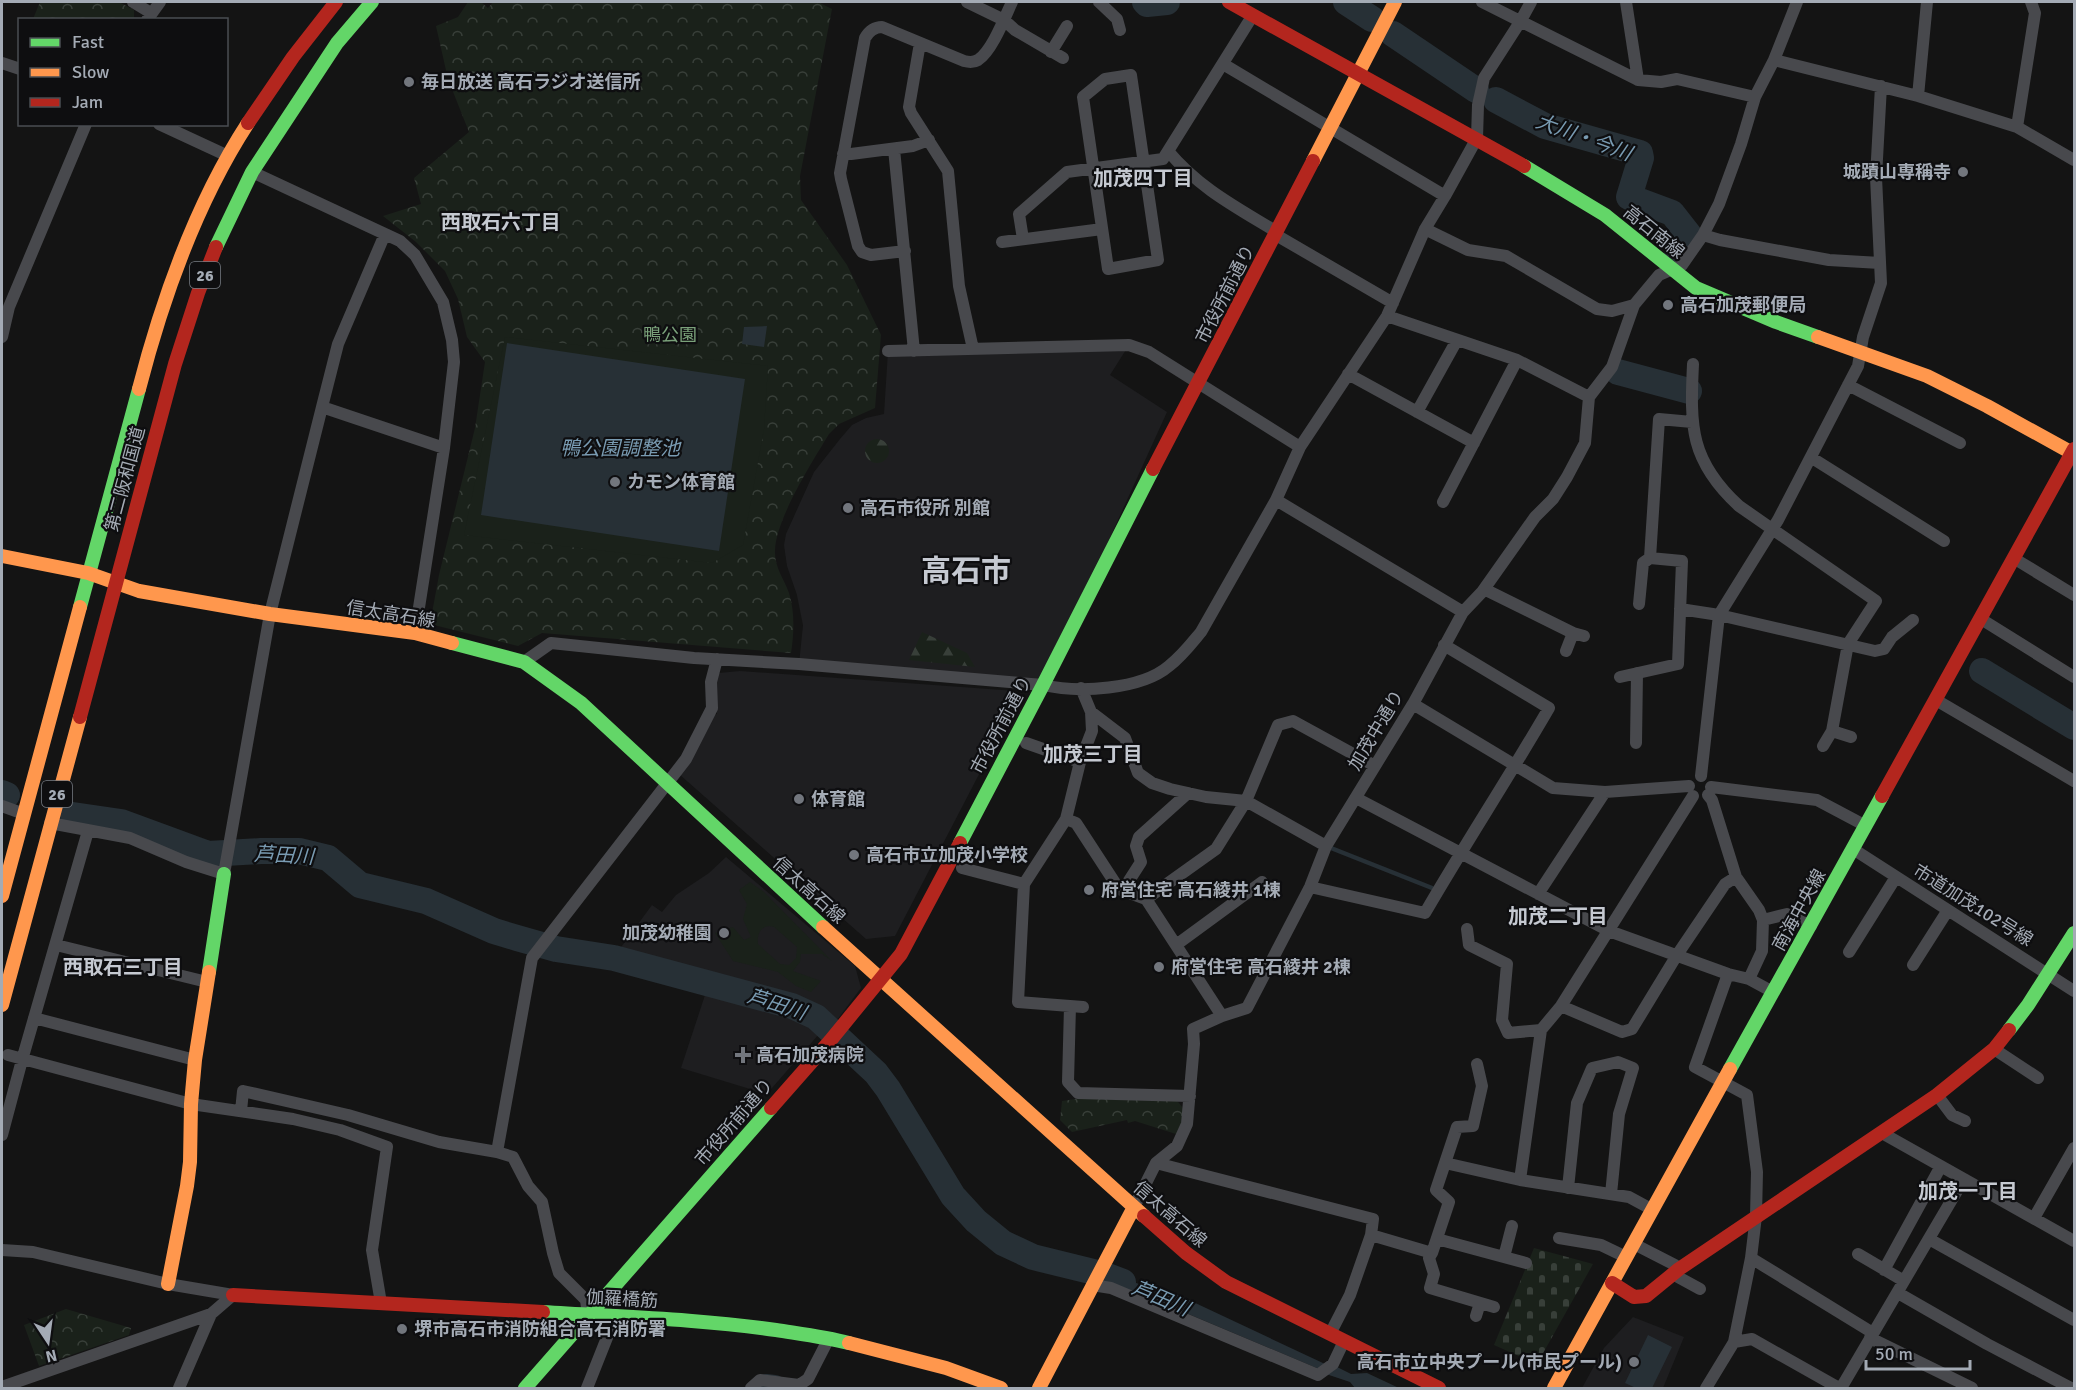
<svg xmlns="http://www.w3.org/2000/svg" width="2076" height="1390" font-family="Signika,'Noto Sans JP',sans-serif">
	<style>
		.built { fill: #1e1e20 }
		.forest { fill: url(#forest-firs) }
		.cemetery { fill: url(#cemetery-stones) }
		.park { fill: url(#park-crowns) }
		.pitch { fill: #1a211a; fill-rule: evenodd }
		.water { fill: #273036 }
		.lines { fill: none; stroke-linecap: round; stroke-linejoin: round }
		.stream { stroke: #273036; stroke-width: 4.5 }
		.river { stroke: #273036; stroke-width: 26 }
		.street { stroke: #48494d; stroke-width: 12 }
		.fast { stroke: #63d668; stroke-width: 14 }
		.slow { stroke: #ff974d; stroke-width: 14 }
		.jam { stroke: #b3261e; stroke-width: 14 }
		.poi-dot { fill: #72767d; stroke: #0e0e10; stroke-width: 2 }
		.labels { text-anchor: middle; stroke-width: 4.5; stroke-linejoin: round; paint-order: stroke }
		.shield { fill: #0e0e10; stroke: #777c84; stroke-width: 1.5 }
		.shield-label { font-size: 16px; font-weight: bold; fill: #a4abb5 }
		.poi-label { font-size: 18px; font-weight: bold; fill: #a4abb5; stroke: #0e0e10; text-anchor: start }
		.street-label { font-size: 18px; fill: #a4abb5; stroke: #0e0e10 }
		.park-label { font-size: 18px; fill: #7aa17a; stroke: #0e0e10 }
		.water-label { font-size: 20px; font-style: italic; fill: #799bb2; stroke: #0e0e10 }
		.neighbourhood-label { font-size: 20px; font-weight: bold; fill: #c5c9d1; stroke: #0e0e10 }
		.town-label { font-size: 30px; font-weight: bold; fill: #c5c9d1; stroke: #0e0e10 }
	</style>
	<defs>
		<pattern id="forest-firs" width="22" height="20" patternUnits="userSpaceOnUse" patternTransform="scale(1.5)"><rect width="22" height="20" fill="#1a211a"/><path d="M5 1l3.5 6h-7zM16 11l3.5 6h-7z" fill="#383f39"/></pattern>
		<pattern id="cemetery-stones" width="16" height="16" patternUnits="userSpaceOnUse" patternTransform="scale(1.5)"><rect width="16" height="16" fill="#1a211a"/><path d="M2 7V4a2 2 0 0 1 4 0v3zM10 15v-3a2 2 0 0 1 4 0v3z" fill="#383f39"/></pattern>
		<pattern id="park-crowns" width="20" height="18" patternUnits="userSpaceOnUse" patternTransform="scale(1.5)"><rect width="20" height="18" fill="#1a211a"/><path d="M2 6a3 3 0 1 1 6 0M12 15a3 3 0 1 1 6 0" fill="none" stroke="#383f39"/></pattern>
	</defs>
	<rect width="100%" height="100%" fill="#141414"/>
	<path class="built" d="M 1129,345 L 1110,375 L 1167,412 L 1043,685 L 799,664 L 803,625 L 797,595 L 787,566 L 784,545 L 786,534 L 814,472 L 840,439 L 852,425 L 866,418 L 884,414 L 888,351 Z
		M 740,671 L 1016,691 L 1016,703 L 895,936 L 866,939 L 679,774 L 714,715 L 717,714 L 714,690 L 719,673 Z
		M 726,857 L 855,966 L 861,988 L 837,1020 L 816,1008 L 783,994 L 753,985 L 616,954 L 652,905 L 662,912 L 676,895 L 709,873 Z
		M 707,989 L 786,1009 L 819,1034 L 765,1096 L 750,1089 L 681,1068 Z
		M 1633,1317 L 1684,1337 L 1663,1388 L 1582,1388 L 1604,1348 Z"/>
	<path class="forest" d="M865 451a12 12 0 1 1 24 0a12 12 0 1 1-24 0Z
		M 922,632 L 967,653 L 975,667 L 909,660 Z"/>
	<path class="cemetery" d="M 1534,1248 L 1593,1264 L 1537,1364 L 1494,1345 Z"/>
	<path class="park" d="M 40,2 L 119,2 L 134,10 L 134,19 L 33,19 Z
		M 468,2 L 481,2 L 488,8 L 493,2 L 818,2 L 832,9 L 800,176 L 801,200 L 847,265 L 881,335 L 875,408 L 839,424 L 829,434 C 812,462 776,519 775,550 C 774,567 784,579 789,593 C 795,612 794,634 791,653 L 542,633 L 518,646 L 430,624 L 439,575 L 475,428 L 485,362 L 467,337 L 458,299 L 445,271 L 416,242 L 383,216 L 421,204 L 414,178 L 469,132 L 448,79 L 436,26 L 458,17 Z
		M 1083,1098 L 1177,1101 C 1191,1115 1183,1119 1176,1134 L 1135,1121 L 1128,1123 L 1127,1120 L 1072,1132 L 1060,1120 L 1062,1101 Z
		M 66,1309 L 131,1328 L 129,1335 L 39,1366 L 24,1325 Z"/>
	<path class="pitch" d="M 505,337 L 768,366 L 764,429 L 743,545 L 712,563 L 464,535 Z
		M 750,882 L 764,892 L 832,961 L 822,954 L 801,954 L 800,962 L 793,971 L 821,981 L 811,992 L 796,986 L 778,972 L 733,961 L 715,933 L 733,927 L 744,940 L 751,937 L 743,919 L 747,904 L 739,890 ZM 769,926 L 774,927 L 797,947 L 796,958 L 789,965 L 780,964 L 758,944 C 757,935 760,927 769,926 Z"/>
	<path class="water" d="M 767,326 L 764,347 L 742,344 L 744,327 Z
		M 507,343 L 745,379 L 719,551 L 481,515 Z
		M 1107,1271 L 1168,1296 L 1174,1293 L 1325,1364 L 1319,1369 L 1110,1281 L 1102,1282 Z
		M 1648,1335 L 1672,1347 L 1652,1388 L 1636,1388 L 1625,1383 Z
		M 1335,1366 L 1351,1374 L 1367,1373 L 1399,1388 L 1355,1388 L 1350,1382 L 1326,1374 Z"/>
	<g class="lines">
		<path class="stream" d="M 1331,848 L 1432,888"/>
		<path class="river" d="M 1145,2 L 1147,4 L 1167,2
			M 1346,2 L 1372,19
			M 1393,34 L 1476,90
			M 1496,100 L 1545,126 L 1640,153 L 1641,158 L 1629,197 L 1672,213 L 1690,236 L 1675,259
			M 1618,372 L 1689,391
			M 1982,671 L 2074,727
			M 2,793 L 7,795
			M 73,815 L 121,822 L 208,854 L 261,851 L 299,851 L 328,858 L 360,885 L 426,901 L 494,931 L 517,938 L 556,949 L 614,958 L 792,1006 L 816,1017 L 876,1073 L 888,1089 L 953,1196 L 976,1221 L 1003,1243 L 1033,1257 L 1102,1274 L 1123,1282
			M 762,1388 L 766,1387 L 774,1388"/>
		<path class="street" d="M 133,2 L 151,13
			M 967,2 L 1004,20 L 1015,30 L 1063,58
			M 1099,2 L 1117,19 L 1120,30
			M 1482,2 L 1638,80
			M 1626,2 L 1638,80 L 1661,82 L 1677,79 L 1755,97
			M 147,20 L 160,2
			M 920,43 L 909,107 L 911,113 L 948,171 L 959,286 L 973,349
			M 1051,52 L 1067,26
			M 1774,60 L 1918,96 L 2017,127 L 2074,160
			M 2,63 L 20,69
			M 1223,64 L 1445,196
			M 1131,75 L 1158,260 L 1108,269 L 1083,97 L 1105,79 Z
			M 1918,96 L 1927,2
			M 159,124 L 228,156
			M 2017,127 L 2035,13 L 2031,2
			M 894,149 L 914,351
			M 1168,151 C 1199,188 1236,207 1277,232
			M 843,154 L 851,154 L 913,146 L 929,140
			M 252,172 L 400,241 L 415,255 L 443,302 L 452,340 L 454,362 L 444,448 L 415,633
			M 1425,229 L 1468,250 L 1506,256 L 1597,309 L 1612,311 L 1634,305
			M 1276,235 L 1393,303
			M 1703,235 L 1720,240 L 1829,260 L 1880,263
			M 1023,239 L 1019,214 L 1067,172 L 1163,159 L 1253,15
			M 1002,242 L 1102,229
			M 905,251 L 871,255 L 862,252 L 858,246 L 841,179 L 840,173 L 865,38 C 869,31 874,27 882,27 L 964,61 C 968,62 973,63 978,60 C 992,51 1005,17 1012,2
			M 1387,316 L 1517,360 L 1589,397
			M 2,337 L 9,307 L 86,124
			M 888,351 L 1129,345 L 1149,352 L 1300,447
			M 1693,364 C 1690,427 1690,461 1739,506 L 1876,601 L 1848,644 L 1832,731 L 1823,746
			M 1348,374 L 1474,443
			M 1848,385 L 1960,443
			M 322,407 L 444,448
			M 1417,412 L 1457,340
			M 1812,458 L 1944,541
			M 1276,500 L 1463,612
			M 1443,502 L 1517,360
			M 2015,559 L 2074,595
			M 1484,589 L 1573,633
			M 1639,604 L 1643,563 L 1650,558
			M 1680,609 L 1719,615 L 1875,651 L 1884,649 L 1892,637 L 1913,620
			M 1981,619 L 2074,677
			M 1566,651 L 1573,633 L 1584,636
			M 524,662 L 551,643 L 694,658 L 799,664 L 1043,685 C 1078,693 1141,690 1169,666 C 1182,656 1191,644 1201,632 L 1276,500 L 1300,447 L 1387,316 L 1425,229 L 1445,196 L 1477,138 L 1478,105 L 1484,78 L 1520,22 L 1531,2
			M 1620,677 L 1678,664 L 1682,561 L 1650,558 L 1659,419 L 1692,422
			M 1081,688 L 1091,712 L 1125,738 L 1138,773 L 1152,783 L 1170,789 L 1206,797 L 1246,801 L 1326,846
			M 1936,700 L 2074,781
			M 1413,704 L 1553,788 L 1605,792 L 1689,786
			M 1832,731 L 1851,737
			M 1026,743 L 1080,762
			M 1636,743 L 1637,673
			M 1701,776 L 1719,615 L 1778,520 L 1858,366 L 1863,337 L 1881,283 L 1876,177 L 1881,86
			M 1711,787 L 1817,800 L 1866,826
			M 1708,795 L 1712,800 L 1736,877 L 1759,910 L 1763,920 L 1762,951 L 1749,979
			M 1356,798 L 1609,931 L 1728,974 L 1749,979 L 1773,992
			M 2,806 L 24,814
			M 1066,819 L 1076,823 L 1119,889 L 1146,899 L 1222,1016
			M 50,823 L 130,838 L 186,862 L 224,874 L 270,614 L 322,407 L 338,344 L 385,234
			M 1853,849 L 2074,991
			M 962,868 L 1024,884
			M 1310,887 L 1425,913 C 1465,844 1509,777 1549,708 L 1444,645
			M 1123,890 L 1141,862 L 1136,846 L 1139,837 L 1188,793
			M 1538,894 L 1605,792
			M 1146,899 L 1216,849 L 1246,801 L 1278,725 L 1293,721 L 1375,766
			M 1763,920 L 1787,914 L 1811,926
			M 1467,929 L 1469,945 L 1507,964 L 1502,1020 L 1508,1033 L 1541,1030
			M 56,945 L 207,982
			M 1176,945 L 1262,882
			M 1849,952 L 1896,877
			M 1913,965 L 1948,910
			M 1070,1006 L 1068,1082 L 1078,1093 L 1190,1096
			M 1561,1006 L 1622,1032 L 1632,1029 L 1677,955 L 1725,884 L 1736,877
			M 1083,1007 L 1018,1002 L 1024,884 L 1066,819 L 1080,762 L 1092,731 L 1091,712
			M 34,1018 L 195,1060
			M 1994,1049 L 2038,1078
			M 8,1055 L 191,1104 L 293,1119 L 340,1130 L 387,1147 L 372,1250 L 381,1303
			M 1937,1095 L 1952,1115 L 1965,1121
			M 241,1111 L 243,1091 L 348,1115 L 439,1142 L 497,1152 L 513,1157 L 528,1186 L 542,1202 L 553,1253 L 559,1273 L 586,1300 L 588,1315
			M 1882,1133 L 2074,1241
			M 2,1135 L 22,1060 L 88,831
			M 497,1152 L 532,958 L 686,759 L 712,708 L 711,682 L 717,659
			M 1156,1163 L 1373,1219 L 1371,1235 L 1432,1253 L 1449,1202 L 1436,1190 L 1445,1163 L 1520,1180 L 1629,1197 L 1653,1210
			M 1445,1163 L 1457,1127 L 1473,1126 L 1482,1086 L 1477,1064
			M 1520,1180 L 1541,1030 L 1561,1006 L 1693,796
			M 1568,1188 L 1577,1103 L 1592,1068 L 1618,1062 L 1633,1068 L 1619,1114 L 1611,1194
			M 1134,1207 L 1156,1163 L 1177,1146 L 1187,1124 L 1194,1044 L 1193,1029 L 1222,1016 L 1247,1008 L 1310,887 L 1326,846 L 1413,704 L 1463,612 L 1482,592 L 1535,517 L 1553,499 L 1567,477 L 1585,443 L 1589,397 L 1612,367 L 1634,305 L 1659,275 L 1682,265 L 1703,235 L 1719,204 L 1741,144 L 1755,97 L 1774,60 L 1797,2
			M 2034,1218 L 2074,1148
			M 1559,1238 L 1601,1245 L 1626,1257
			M 1437,1239 L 1526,1263
			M 1929,1239 L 2074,1320
			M 1634,1244 L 1675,1265 L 1678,1277 L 1700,1289
			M 2,1250 L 33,1252 L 168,1284 L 233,1295
			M 1432,1253 L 1429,1258 L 1434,1274 L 1430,1288 L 1494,1307
			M 1858,1254 L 1904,1281
			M 1504,1257 L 1512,1226
			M 1751,1258 L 1873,1333
			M 1884,1270 L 1941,1166
			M 1092,1285 L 1111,1288 L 1318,1375 L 1333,1364 L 1344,1341
			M 1898,1293 L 1987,1344 L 2071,1388
			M 1476,1316 L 1480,1303
			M 1330,1334 L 1350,1295 L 1371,1235
			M 1870,1338 L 1972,1388
			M 1734,1342 L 1752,1339 L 1839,1388
			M 2,1387 L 211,1314 L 233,1295
			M 179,1388 L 211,1314
			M 587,1388 L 616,1315
			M 751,1388 L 760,1380 L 799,1385 L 808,1379 L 829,1338
			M 1706,1388 L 1734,1342 L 1751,1258 L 1756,1216 L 1757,1172 L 1747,1095 L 1695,1067 L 1728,974
			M 1841,1388 L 1964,1179"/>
		<path class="fast" d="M 1524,166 L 1605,215 L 1696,288 L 1776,322 L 1818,337
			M 216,247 L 252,172 L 337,43 L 372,2
			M 80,607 L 139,389
			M 452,643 L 524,662 L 581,703 L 823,927
			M 960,843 L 1043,685 L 1153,469
			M 209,972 L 224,874
			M 2009,1030 L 2028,1005 L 2074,933
			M 1730,1069 L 1882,796
			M 543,1312 C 621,1317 699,1319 776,1330 C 801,1334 825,1337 849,1343
			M 525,1388 L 771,1108"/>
		<path class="slow" d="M 1313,161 L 1395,2
			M 1818,337 L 1927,376 L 1987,406 L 2074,454
			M 139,389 C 163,296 196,203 248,123
			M 2,556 L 88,573 L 139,591 L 270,614 L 415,633 L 452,643
			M 2,896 L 80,607
			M 823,927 L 1144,1216
			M 2,1005 L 80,717
			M 168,1284 L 187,1186 L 190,1162 L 191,1104 L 195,1060 L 209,972
			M 849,1343 L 946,1368 L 1001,1388
			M 1039,1388 L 1134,1207
			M 1554,1388 L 1730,1069"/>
		<path class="jam" d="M 1229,2 L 1524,166
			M 248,123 L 293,57 L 336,2
			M 1153,469 L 1313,161
			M 80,717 L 175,364 L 198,293 L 216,247
			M 1882,796 L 2074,449
			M 771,1108 L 830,1041 L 901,954 L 960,843
			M 1144,1216 L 1186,1253 L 1226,1282 L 1439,1388
			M 1612,1283 L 1634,1297 L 1646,1296 L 1679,1269 L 1937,1095 L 1994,1049 L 2009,1030
			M 233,1295 L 543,1312"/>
	</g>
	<g class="poi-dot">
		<circle cx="409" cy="82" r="6"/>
		<circle cx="1963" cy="172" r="6"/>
		<circle cx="1668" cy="305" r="6"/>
		<circle cx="615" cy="482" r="6"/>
		<circle cx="848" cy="508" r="6"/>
		<circle cx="799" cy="799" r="6"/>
		<circle cx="854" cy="855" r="6"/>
		<circle cx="1089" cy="890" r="6"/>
		<circle cx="724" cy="933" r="6"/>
		<circle cx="1159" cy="967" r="6"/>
		<path d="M740 1046h6v6h6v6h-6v6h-6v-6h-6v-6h6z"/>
		<circle cx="402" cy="1329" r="6"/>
		<circle cx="1634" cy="1362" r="6"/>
	</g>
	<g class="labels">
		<g class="shield">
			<rect x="190" y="262" width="30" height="26" rx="4.5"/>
			<rect x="42" y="781" width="30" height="26" rx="4.5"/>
		</g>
		<g class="shield-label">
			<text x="205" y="281">26</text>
			<text x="57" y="800">26</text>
		</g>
		<g class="poi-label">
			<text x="421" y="88">毎日放送 高石ラジオ送信所</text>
			<text x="1951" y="178" text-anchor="end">城蹟山専稱寺</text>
			<text x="1680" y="311">高石加茂郵便局</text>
			<text x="627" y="488">カモン体育館</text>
			<text x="860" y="514">高石市役所 別館</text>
			<text x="811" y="805">体育館</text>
			<text x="866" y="861">高石市立加茂小学校</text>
			<text x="1101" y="896">府営住宅 高石綾井 1棟</text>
			<text x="712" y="939" text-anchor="end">加茂幼稚園</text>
			<text x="1171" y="973">府営住宅 高石綾井 2棟</text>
			<text x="756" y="1061">高石加茂病院</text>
			<text x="414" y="1335">堺市高石市消防組合高石消防署</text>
			<text x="1622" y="1368" text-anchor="end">高石市立中央プール(市民プール)</text>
		</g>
		<g class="street-label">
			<text transform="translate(1654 232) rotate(39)" y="6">高石南線</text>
			<text transform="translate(1225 294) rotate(-63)" y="6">市役所前通り</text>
			<text transform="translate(125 479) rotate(-75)" y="6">第二阪和国道</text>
			<text transform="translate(391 614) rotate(9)" y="6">信太高石線</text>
			<text transform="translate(1001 725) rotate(-62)" y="6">市役所前通り</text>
			<text transform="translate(1376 730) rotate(-59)" y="6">加茂中通り</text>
			<text transform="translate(809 890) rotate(42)" y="6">信太高石線</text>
			<text transform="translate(1973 905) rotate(32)" y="6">市道加茂102号線</text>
			<text transform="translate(1799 910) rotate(-61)" y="6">南海中央線</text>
			<text transform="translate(734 1122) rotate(-49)" y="6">市役所前通り</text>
			<text transform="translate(1170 1214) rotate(41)" y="6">信太高石線</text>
			<text transform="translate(622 1299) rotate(3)" y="6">伽羅橋筋</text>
		</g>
		<g class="park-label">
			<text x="670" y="341">鴨公園</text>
		</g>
		<g class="water-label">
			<text transform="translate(1584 137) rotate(20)" y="7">大川・今川</text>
			<text x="620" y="455">鴨公園調整池</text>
			<text transform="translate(284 855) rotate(3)" y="7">芦田川</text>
			<text transform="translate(777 1004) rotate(18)" y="7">芦田川</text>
			<text transform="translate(1161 1298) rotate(23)" y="7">芦田川</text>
		</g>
		<g class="neighbourhood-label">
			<text x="1143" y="185">加茂四丁目</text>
			<text x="501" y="229">西取石六丁目</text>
			<text x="1093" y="761">加茂三丁目</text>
			<text x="1558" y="923">加茂二丁目</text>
			<text x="123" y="974">西取石三丁目</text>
			<text x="1968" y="1198">加茂一丁目</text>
		</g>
		<g class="town-label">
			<text x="966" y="581">高石市</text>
		</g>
	</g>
	<rect width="2076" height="1390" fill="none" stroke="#a4abb5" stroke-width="6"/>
	<rect x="18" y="18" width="210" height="108" fill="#0e0e10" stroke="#4a4d52" stroke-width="1.5"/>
	<rect x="30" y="38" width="30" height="9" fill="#63d668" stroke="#4a4d52" stroke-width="1.5"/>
	<text x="72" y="48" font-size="18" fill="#a4abb5">Fast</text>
	<rect x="30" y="68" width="30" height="9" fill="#ff974d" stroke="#4a4d52" stroke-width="1.5"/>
	<text x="72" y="78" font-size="18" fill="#a4abb5">Slow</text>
	<rect x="30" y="98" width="30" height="9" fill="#b3261e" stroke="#4a4d52" stroke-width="1.5"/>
	<text x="72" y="108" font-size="18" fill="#a4abb5">Jam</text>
	<g transform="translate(48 1342) rotate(167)" stroke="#0e0e10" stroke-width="4.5" paint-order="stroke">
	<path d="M0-4.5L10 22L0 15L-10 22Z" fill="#a4abb5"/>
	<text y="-9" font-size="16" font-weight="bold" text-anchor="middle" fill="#a4abb5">N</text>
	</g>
	<path d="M1866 1360v9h104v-9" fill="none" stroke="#a4abb5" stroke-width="3"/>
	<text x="1875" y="1360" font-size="18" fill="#a4abb5" stroke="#0e0e10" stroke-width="4.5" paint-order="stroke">50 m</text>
</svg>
